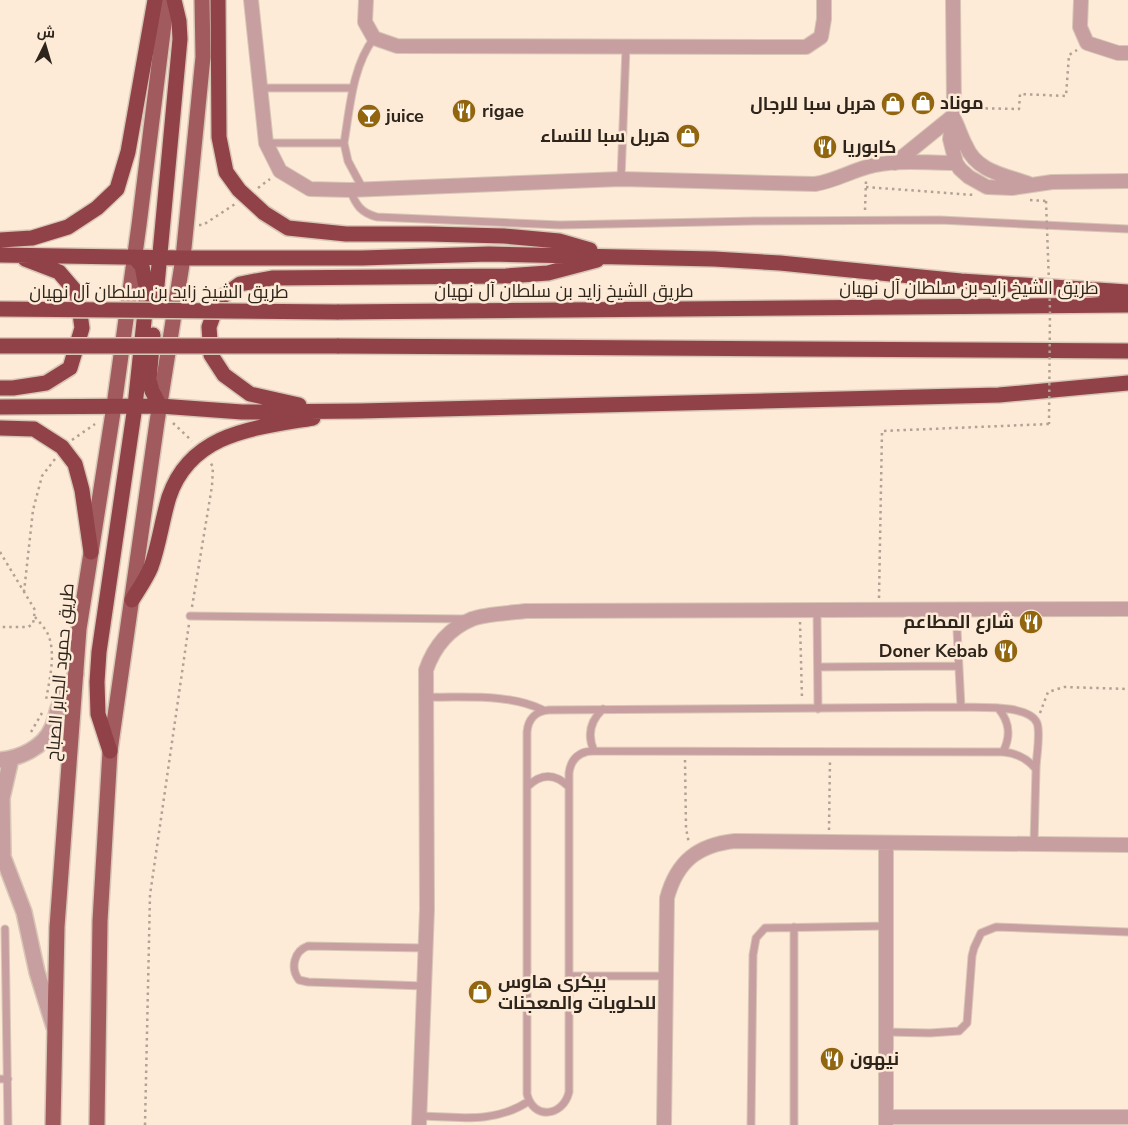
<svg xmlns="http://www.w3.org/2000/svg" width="1128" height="1125" font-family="'Nunito Sans',Cairo,sans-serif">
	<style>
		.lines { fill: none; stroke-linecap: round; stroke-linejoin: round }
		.service-casing { stroke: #d8c7b5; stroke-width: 9 }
		.minor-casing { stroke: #d8c7b5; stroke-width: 16 }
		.tertiary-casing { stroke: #d8c7b5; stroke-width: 18 }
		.primary-casing { stroke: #d8c7b5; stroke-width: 18 }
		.motorway-casing { stroke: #d8c7b5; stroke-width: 18 }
		.path { stroke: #b1a293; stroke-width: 2.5; stroke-dasharray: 2.5 4; stroke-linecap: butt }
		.service { stroke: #c79fa0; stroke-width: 7 }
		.minor { stroke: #c79fa0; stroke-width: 14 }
		.tertiary { stroke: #c79fa0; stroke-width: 15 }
		.primary { stroke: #a15b5f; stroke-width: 15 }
		.motorway { stroke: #914249; stroke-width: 15 }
		.motorway-bridge-casing { stroke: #d8c7b5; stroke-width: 18; stroke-linecap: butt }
		.path-bridge { stroke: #b1a293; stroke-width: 2.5; stroke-dasharray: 2.5 4; stroke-linecap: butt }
		.motorway-bridge { stroke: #914249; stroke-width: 15 }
		.labels { text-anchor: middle; stroke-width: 5; stroke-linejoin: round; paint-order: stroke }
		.poi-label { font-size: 18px; font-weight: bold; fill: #2d251c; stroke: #fdead7; text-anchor: start }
		.street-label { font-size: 18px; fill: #2d251c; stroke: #fdead7 }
	</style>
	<rect width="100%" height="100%" fill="#fdead7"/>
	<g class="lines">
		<g class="service-casing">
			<path id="service" d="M 260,88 L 353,88
				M 266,143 L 344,143 L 348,161 L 363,189
				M 344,143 C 350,108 352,67 374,38
				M 621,179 L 626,47
				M 350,190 C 356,205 361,213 377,217 L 560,225 L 756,221 L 940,220 L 1128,229
				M 817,610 L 818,709
				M 956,610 L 961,707
				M 190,616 L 467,619
				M 818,667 L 959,666
				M 426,697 C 464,698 508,693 543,710
				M 961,707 C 978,708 1029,704 1037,723 C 1041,733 1036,758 1036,769 C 1027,758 1017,753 1003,752 L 594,751 C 580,751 571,758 569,773 L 569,1092 C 563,1117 533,1120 527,1094 L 527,732 C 528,719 536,711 549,710 Z
				M 998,708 C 1010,722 1011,736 1003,752
				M 594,751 C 587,735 590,721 603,709
				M 527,787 C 541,773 555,773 569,787
				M 1034,844 L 1036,769
				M 794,927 L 794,1125
				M 5,929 L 8,1125
				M 569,976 L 666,976
				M 424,986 L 308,982 L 299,980 C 290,968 294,951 308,946 L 425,948
				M 886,1032 L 930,1033 L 959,1031 L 967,1023 L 972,956 L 974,948 L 981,933 L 996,927 L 1128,932
				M 0,1079 L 8,1079
				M 419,1116 C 458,1117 495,1124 529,1101
				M 751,1125 L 753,955 L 756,938 L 765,928 L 886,926"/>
		</g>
		<g class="minor-casing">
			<path id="minor" d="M 251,0 L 266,143 L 280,171 L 310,189 L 350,190 L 621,179 L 815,184 C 834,181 849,172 867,167 C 894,159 927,163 956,163
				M 366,0 L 365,22 L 374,38 L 397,46 L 806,47 L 821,37 L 824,19 L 824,0
				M 953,0 L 954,107 L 950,139 L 956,163 L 960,169 L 969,177 L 987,187 L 1012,188 L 1052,182 L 1128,181
				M 1081,0 L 1080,27 L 1087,43 L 1118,53 L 1128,53
				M 953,117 C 958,126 961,137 966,146 C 977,172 1005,175 1029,184
				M 895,163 L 953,116
				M 886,843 L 886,1125
				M 886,1117 L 1128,1117
				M 419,1125 L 427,909 L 426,670 C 434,647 448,629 472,619 C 484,614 511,613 526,611 L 1128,609
				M 664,1125 L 667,898 C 677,861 698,845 735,841 L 1128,845"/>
		</g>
		<g class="tertiary-casing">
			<path id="tertiary" d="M 0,760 C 20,758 43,748 52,728 C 55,722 56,715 58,709 C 63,697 70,686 76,674
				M 0,849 L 24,912 L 37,972 L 54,1027
				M 3,854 L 2,798 L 11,759"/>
		</g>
		<g class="primary-casing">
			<path id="primary" d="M 53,1125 L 57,927 L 79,629 L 114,406 L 139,225 L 167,0
				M 97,1125 L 100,921 L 110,751 L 157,422 L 183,258 L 203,57 L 202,0"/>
		</g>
		<g class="motorway-casing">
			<path id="motorway" d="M 218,0 L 219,137 L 226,172 L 239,190 L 264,213 L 288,228 L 346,234 L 429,234 L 504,236 L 559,241 L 590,250
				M 0,240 L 32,238 L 68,227 L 97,208 L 117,189 L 128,152 L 155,0
				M 0,255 L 183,258 L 362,258 L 489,254 L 714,259 L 780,263 L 961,281 L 1128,292
				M 155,307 L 180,39 L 179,21 L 174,0
				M 337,312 L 1128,305
				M 153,335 L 149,380 L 152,391 L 160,406
				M 337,346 L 1128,351
				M 0,388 L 13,388 L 46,383 L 70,368 L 82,328 L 77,293 L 59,272 L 25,259
				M 299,405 L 250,394 L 224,375 L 211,355 L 209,327 L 219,299 L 240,284 L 272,278 L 506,276 L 548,273 L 597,260
				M 0,407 L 160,406 L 242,412 L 360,411 L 999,395 L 1128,383
				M 0,428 L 34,429 L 62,447 L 75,464 L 82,490 L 91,552
				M 132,600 C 138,590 146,579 151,567 C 159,545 162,520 169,497 C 191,432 255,428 313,418
				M 110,751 L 98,714 L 97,682 L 99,652 L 135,406 L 147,293 L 142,266 L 134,257"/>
		</g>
		<path class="path" d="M 966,108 L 1019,109 L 1020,94 L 1066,96 L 1069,55 L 1077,50
			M 866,187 L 974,195
			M 258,188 L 270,179
			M 1030,200 L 1046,201
			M 865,210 L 866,181
			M 199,225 L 203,225 L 235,204
			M 173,423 L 192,441
			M 72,440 L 95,424
			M 0,552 L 35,610 L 33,624 L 28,627 L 0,627
			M 24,592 L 33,510 L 42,476 L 55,459
			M 879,598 L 882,431 L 1049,424
			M 192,607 L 212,486 L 213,467 L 210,462
			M 35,617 C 41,624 48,631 50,640 C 55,659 49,682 46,700
			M 800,622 L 802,699
			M 1040,713 L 1048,692 L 1064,687 L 1128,689
			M 31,732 L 42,713
			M 685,760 L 686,828 L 689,844
			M 829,830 L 830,760
			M 145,1125 L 150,895 L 189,624"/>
		<use href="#service" class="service"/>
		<use href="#minor" class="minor"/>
		<use href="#tertiary" class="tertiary"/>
		<use href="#primary" class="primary"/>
		<use href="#motorway" class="motorway"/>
		<g class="motorway-bridge-casing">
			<path id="motorway-bridge" d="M 0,309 L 337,312
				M 0,346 L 337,346"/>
		</g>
		<path class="path-bridge" d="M 1046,201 L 1050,310 L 1049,424"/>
		<use href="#motorway-bridge" class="motorway-bridge"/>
	</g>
	<defs>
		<g id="shop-disc" transform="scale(1.25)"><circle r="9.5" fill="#91660f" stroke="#fdead7"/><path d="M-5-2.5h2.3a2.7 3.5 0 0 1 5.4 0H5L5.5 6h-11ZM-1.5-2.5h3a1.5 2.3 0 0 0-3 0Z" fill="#fff"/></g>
		<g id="restaurant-disc" transform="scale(1.25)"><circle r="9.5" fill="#91660f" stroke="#fdead7"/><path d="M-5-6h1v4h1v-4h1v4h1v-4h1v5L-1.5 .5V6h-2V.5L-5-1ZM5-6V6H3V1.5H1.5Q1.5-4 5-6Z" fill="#fff"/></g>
		<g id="bar-disc" transform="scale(1.25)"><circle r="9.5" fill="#91660f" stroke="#fdead7"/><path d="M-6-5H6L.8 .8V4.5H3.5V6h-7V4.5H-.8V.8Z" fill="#fff"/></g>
	</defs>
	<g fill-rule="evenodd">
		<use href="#shop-disc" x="923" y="103"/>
		<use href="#shop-disc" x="893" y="104"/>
		<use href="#restaurant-disc" x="464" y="111"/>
		<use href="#bar-disc" x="369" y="116"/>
		<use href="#shop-disc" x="688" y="136"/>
		<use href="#restaurant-disc" x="825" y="147"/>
		<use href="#restaurant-disc" x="1031" y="622"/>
		<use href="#restaurant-disc" x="1006" y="651"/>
		<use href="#shop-disc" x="480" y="992"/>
		<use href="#restaurant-disc" x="832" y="1059"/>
	</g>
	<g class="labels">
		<g class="poi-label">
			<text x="940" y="109">موناد</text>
			<text x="876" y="110" text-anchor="end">هربل سبا للرجال</text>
			<text x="482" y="117">rigae</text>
			<text x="386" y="122">juice</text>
			<text x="670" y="142" text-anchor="end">هربل سبا للنساء</text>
			<text x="842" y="153">كابوريا</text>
			<text x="1014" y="628" text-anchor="end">شارع المطاعم</text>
			<text x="988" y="657" text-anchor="end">Doner Kebab</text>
			<text x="498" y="988">بيكري هاوس<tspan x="498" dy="21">للحلويات والمعجنات</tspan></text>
			<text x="850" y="1065">نيهون</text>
		</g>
		<g class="street-label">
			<text x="969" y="294">طريق الشيخ زايد بن سلطان آل نهيان</text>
			<text x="564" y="297">طريق الشيخ زايد بن سلطان آل نهيان</text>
			<text x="159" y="298">طريق الشيخ زايد بن سلطان آل نهيان</text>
			<text transform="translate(60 672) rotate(-85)" y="6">طريق حمود الجابر الصباح</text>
		</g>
	</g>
	<g transform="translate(45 45) rotate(5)" stroke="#fdead7" stroke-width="4" paint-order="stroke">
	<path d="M0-4L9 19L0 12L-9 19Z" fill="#2d251c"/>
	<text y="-8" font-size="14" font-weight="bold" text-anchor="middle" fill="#2d251c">ش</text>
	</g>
</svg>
